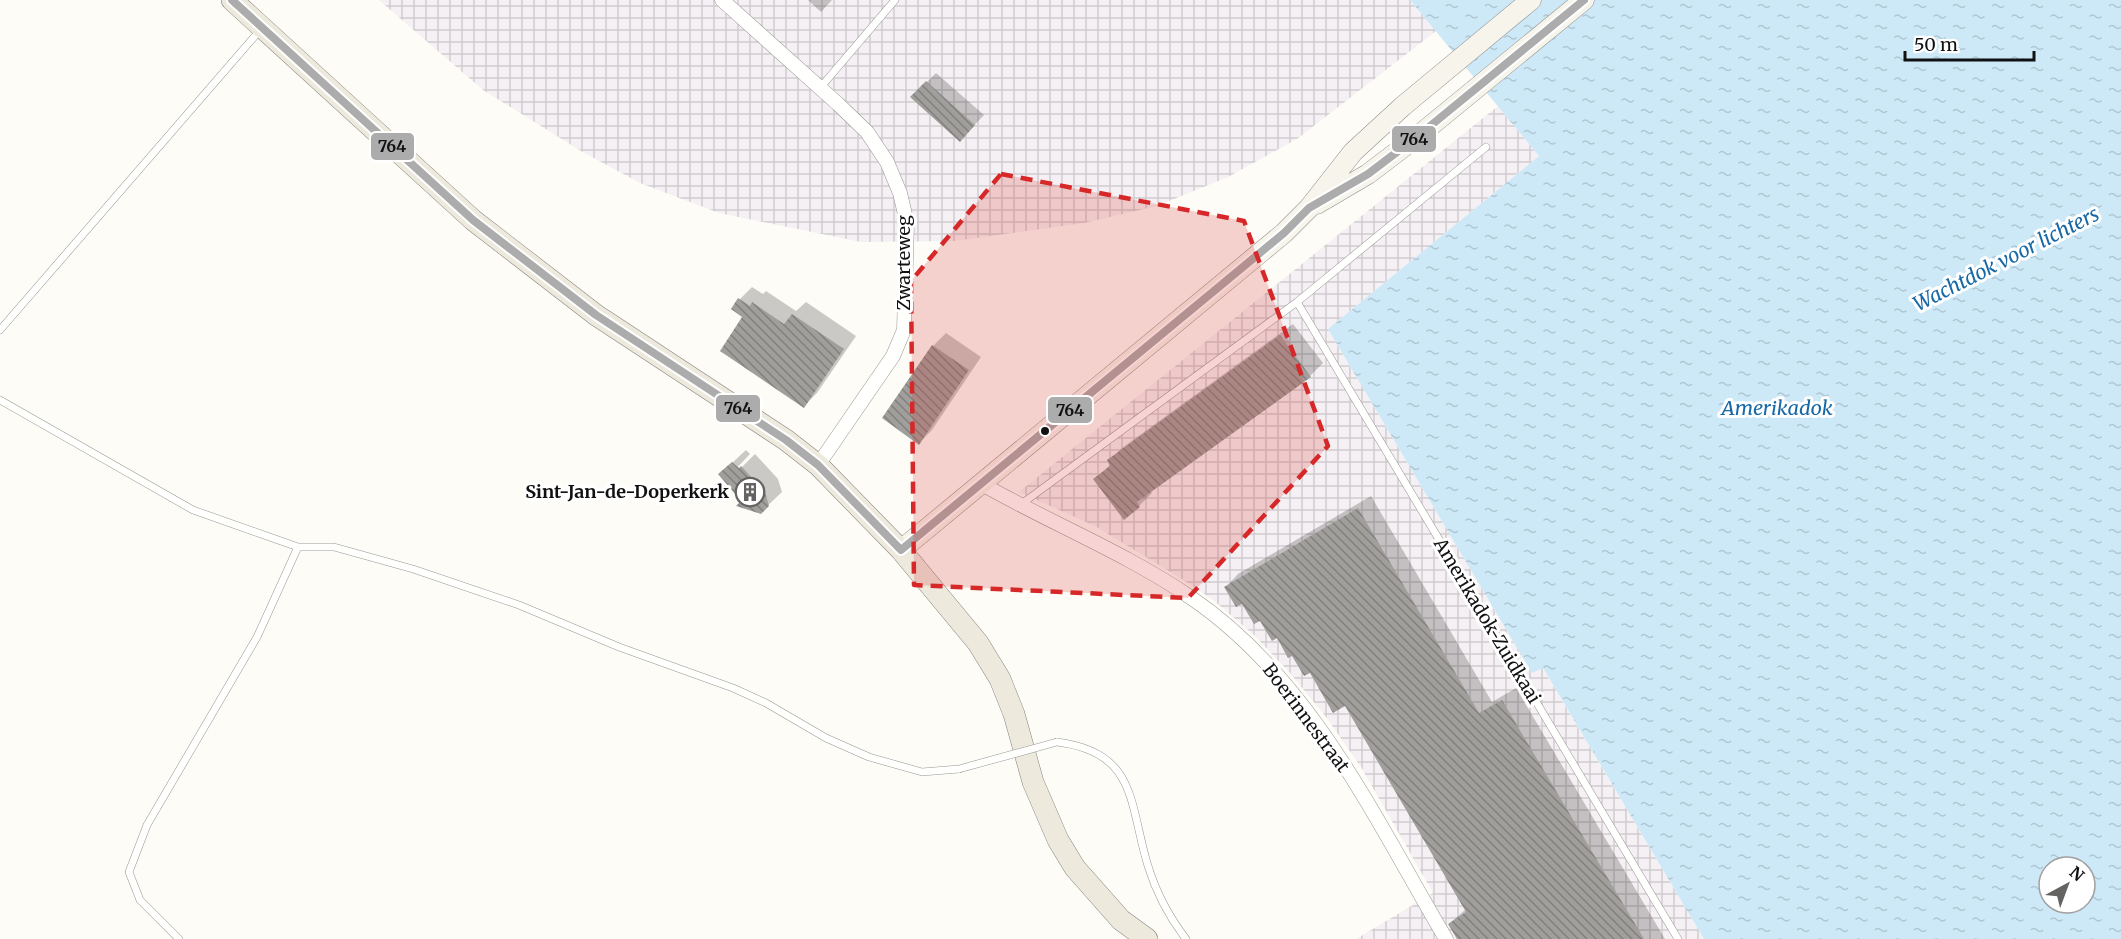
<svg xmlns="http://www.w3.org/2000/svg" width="2121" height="939" font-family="Merriweather,serif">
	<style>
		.industrial { fill: url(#industrial-grid) }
		.water { fill: url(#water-ripples); fill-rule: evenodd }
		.shadow { fill: #0003 }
		.building { fill: url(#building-back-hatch) }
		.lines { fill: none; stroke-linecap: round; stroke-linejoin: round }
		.lane-casing { stroke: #979795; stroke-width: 8 }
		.street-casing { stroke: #979795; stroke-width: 15 }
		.secondary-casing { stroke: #8e8d8b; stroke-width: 21 }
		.primary-casing { stroke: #858482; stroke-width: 22 }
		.lane { stroke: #fffffe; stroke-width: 7 }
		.street { stroke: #fffffe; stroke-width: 14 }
		.secondary { stroke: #f6f4eb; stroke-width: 20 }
		.primary { stroke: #ede9dc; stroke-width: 21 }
		.lane-bridge-casing { stroke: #979795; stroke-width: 8; stroke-linecap: butt }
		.lane-bridge { stroke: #fffffe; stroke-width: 7 }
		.bus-1-casing { stroke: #fff; stroke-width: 12 }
		.bus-1 { stroke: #acacac; stroke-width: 8 }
		.marked { fill: #d62828; fill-opacity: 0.2; stroke: #d62828; stroke-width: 4.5; stroke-dasharray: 12 8; stroke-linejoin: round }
		.bus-dot { fill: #111; stroke: #fff; stroke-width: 2 }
		.labels { text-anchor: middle; stroke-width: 6; stroke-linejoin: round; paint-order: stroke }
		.street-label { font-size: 18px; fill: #111; stroke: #fff }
		.poi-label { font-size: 18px; font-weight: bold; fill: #111; stroke: #fff; text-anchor: end }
		.water-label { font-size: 20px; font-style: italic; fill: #1768a6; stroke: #fff }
		.line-badge { stroke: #fff; stroke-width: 2 }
		.pale-badge-label { font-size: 16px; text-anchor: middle; font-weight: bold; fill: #111 }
	</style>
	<defs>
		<pattern id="industrial-grid" width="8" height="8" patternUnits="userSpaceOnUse" patternTransform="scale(1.5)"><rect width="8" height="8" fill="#f5f0f3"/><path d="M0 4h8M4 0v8" fill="none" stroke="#d1cdcf"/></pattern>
		<pattern id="water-ripples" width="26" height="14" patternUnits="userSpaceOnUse" patternTransform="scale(1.5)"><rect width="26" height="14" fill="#cde8f7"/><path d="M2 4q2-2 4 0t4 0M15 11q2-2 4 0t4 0" fill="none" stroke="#afc6d3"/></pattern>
		<pattern id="building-back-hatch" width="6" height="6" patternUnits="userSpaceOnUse" patternTransform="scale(1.5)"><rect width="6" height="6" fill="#a19f9c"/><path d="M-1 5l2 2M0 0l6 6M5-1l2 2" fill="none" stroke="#82807e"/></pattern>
	</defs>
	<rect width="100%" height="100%" fill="#fdfcf7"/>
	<path class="industrial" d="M 379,0 L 1410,0 L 1436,31 L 1297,139 L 1228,177 L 1157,206 L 1084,223 L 954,241 L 861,242 L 719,213 L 640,183 L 581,151 L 483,90 Z
		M 1498,106 L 1539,156 L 1328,329 L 1532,673 L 1542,667 L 1704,939 L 1356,939 L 1433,893 L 1361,767 L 1326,717 L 1290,673 L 1254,635 L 1212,599 L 1174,574 L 1095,526 L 1019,492 Z"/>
	<path class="water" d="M 1410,0 L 2121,0 L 2121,939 L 1704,939 L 1543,668 L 1532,673 L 1328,329 L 1539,156 ZM 2049,867 L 2085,867 L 2085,903 L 2049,903 Z"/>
	<path class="shadow" d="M 808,0 L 832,0 L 821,12 Z
		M 936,73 L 984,115 L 969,131 L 912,97 Z
		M 752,287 L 763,294 L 766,291 L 796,311 L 806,302 L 856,336 L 817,393 L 804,406 L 744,317 L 740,299 Z
		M 1293,324 L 1323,363 L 1310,376 L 1150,491 L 1152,493 L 1139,506 L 1095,479 L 1111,464 L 1109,461 L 1122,448 Z
		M 946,333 L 981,357 L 932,430 L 919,443 L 884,418 L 933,346 Z
		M 746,450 L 750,454 L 733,472 L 735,474 L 755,454 L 778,479 L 782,492 L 761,512 L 743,501 L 720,474 Z
		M 1371,496 L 1492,702 L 1516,688 L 1665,939 L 1458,939 L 1449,924 L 1466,909 L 1345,704 L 1260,619 L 1226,587 L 1238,574 Z"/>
	<path class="building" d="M 926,81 L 975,125 L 960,142 L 910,97 Z
		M 738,298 L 750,306 L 752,302 L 784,324 L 792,314 L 844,349 L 804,408 L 720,351 L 742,317 L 731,309 Z
		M 1280,335 L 1311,377 L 1137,502 L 1140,507 L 1124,520 L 1093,479 L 1110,466 L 1107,460 Z
		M 932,345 L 969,370 L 919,445 L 882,418 Z
		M 732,462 L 739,468 L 741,466 L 765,492 L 769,506 L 761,514 L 736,506 L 741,501 L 718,474 Z
		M 1358,508 L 1479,713 L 1502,700 L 1644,939 L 1457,939 L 1448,924 L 1466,912 L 1345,706 L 1333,713 L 1310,673 L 1304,676 L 1292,656 L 1288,658 L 1277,638 L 1272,641 L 1260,621 L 1254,624 L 1242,604 L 1236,607 L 1224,587 Z"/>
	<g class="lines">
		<g class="lane-casing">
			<path id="lane" d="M 820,88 L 895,0
				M 1297,302 L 1678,939
				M 0,330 L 261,29
				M 0,400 L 193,510 L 298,547
				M 1020,505 L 1297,302 L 1486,147
				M 1057,742 C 1138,752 1129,805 1148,866 C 1156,892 1170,918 1186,939
				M 179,939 L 140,900 L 129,872 L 147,825 L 257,637 L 298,547 L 334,547 L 413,569 L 519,605 L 619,647 L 733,688 L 766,703 L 826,738 L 869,757 L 922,772 L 959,769"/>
		</g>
		<g class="street-casing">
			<path id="street" d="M 722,0 L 838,104 L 867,132 L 887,162 L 900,193 L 907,223 L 904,330 L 893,356 L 818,465
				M 982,484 C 1050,523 1124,552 1190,597 C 1310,678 1374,817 1446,939"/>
		</g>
		<g class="secondary-casing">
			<path id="secondary" d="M 1317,204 L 1368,174 L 1418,136 L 1584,0
				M 901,550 L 1284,233 L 1309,208 L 1353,152 L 1403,106 L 1531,0"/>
		</g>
		<g class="primary-casing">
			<path id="primary" d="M 232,0 L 473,220 L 596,315 L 786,440 L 818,465 L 901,550 L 978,643 L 1000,679 L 1014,714 L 1033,782 L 1058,840 L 1075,868 L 1121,920 L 1147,939"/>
		</g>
		<use href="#lane" class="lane"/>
		<use href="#street" class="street"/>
		<use href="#secondary" class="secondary"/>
		<use href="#primary" class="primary"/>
		<g class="lane-bridge-casing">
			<path id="lane-bridge" d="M 959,769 L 1057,742"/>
		</g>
		<use href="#lane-bridge" class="lane-bridge"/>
		<g class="bus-1-casing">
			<path id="bus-1" d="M 232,0 L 473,220 L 596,315 L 786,440 L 818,465 L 901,550
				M 901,550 L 1284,233 L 1309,208 L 1368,174 L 1418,136 L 1584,0"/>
		</g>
		<use href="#bus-1" class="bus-1"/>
	</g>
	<path class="marked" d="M 1001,174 L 1244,221 L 1328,446 L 1188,598 L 914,585 L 911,281 Z"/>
	<defs>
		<g id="building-ring" transform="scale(1.5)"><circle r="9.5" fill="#fff" stroke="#646362" stroke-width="1.5"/><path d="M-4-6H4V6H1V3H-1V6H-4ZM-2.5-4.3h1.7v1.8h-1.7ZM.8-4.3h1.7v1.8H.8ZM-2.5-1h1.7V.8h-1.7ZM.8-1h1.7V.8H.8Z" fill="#646362"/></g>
	</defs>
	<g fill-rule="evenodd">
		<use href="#building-ring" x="750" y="492"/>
	</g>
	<circle class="bus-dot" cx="1045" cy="431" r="5"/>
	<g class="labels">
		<g class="street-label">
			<text transform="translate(904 263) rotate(-90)" y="6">Zwarteweg</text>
			<text transform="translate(1487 621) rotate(59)" y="6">Amerikadok-Zuidkaai</text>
			<text transform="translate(1306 718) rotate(53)" y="6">Boerinnestraat</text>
		</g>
		<g class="poi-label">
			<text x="729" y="498">Sint-Jan-de-Doperkerk</text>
		</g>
		<g class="water-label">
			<text transform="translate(2006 259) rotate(-27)" y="7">Wachtdok voor lichters</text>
			<text x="1777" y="415">Amerikadok</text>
		</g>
	</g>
	<g class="line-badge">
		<rect x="1391" y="125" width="46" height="28" rx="6" fill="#acacac"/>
		<rect x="370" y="132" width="45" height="29" rx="6" fill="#acacac"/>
		<rect x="715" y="394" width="46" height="29" rx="6" fill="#acacac"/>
		<rect x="1047" y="396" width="46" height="28" rx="6" fill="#acacac"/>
	</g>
	<g class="pale-badge-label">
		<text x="1414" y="145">764</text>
		<text x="392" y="152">764</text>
		<text x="738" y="414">764</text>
		<text x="1070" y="416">764</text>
	</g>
	<g transform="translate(2067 885) rotate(41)"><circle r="28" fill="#ffffff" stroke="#a0a0a0" stroke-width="1.5"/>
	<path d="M0-4.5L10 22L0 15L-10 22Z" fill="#646362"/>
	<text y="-9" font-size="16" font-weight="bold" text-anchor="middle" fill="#111111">N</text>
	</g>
	<path d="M1905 51v9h129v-9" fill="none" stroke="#111111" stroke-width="3"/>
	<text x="1914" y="51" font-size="18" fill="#111111" stroke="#ffffff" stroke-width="4.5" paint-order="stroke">50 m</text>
</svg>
